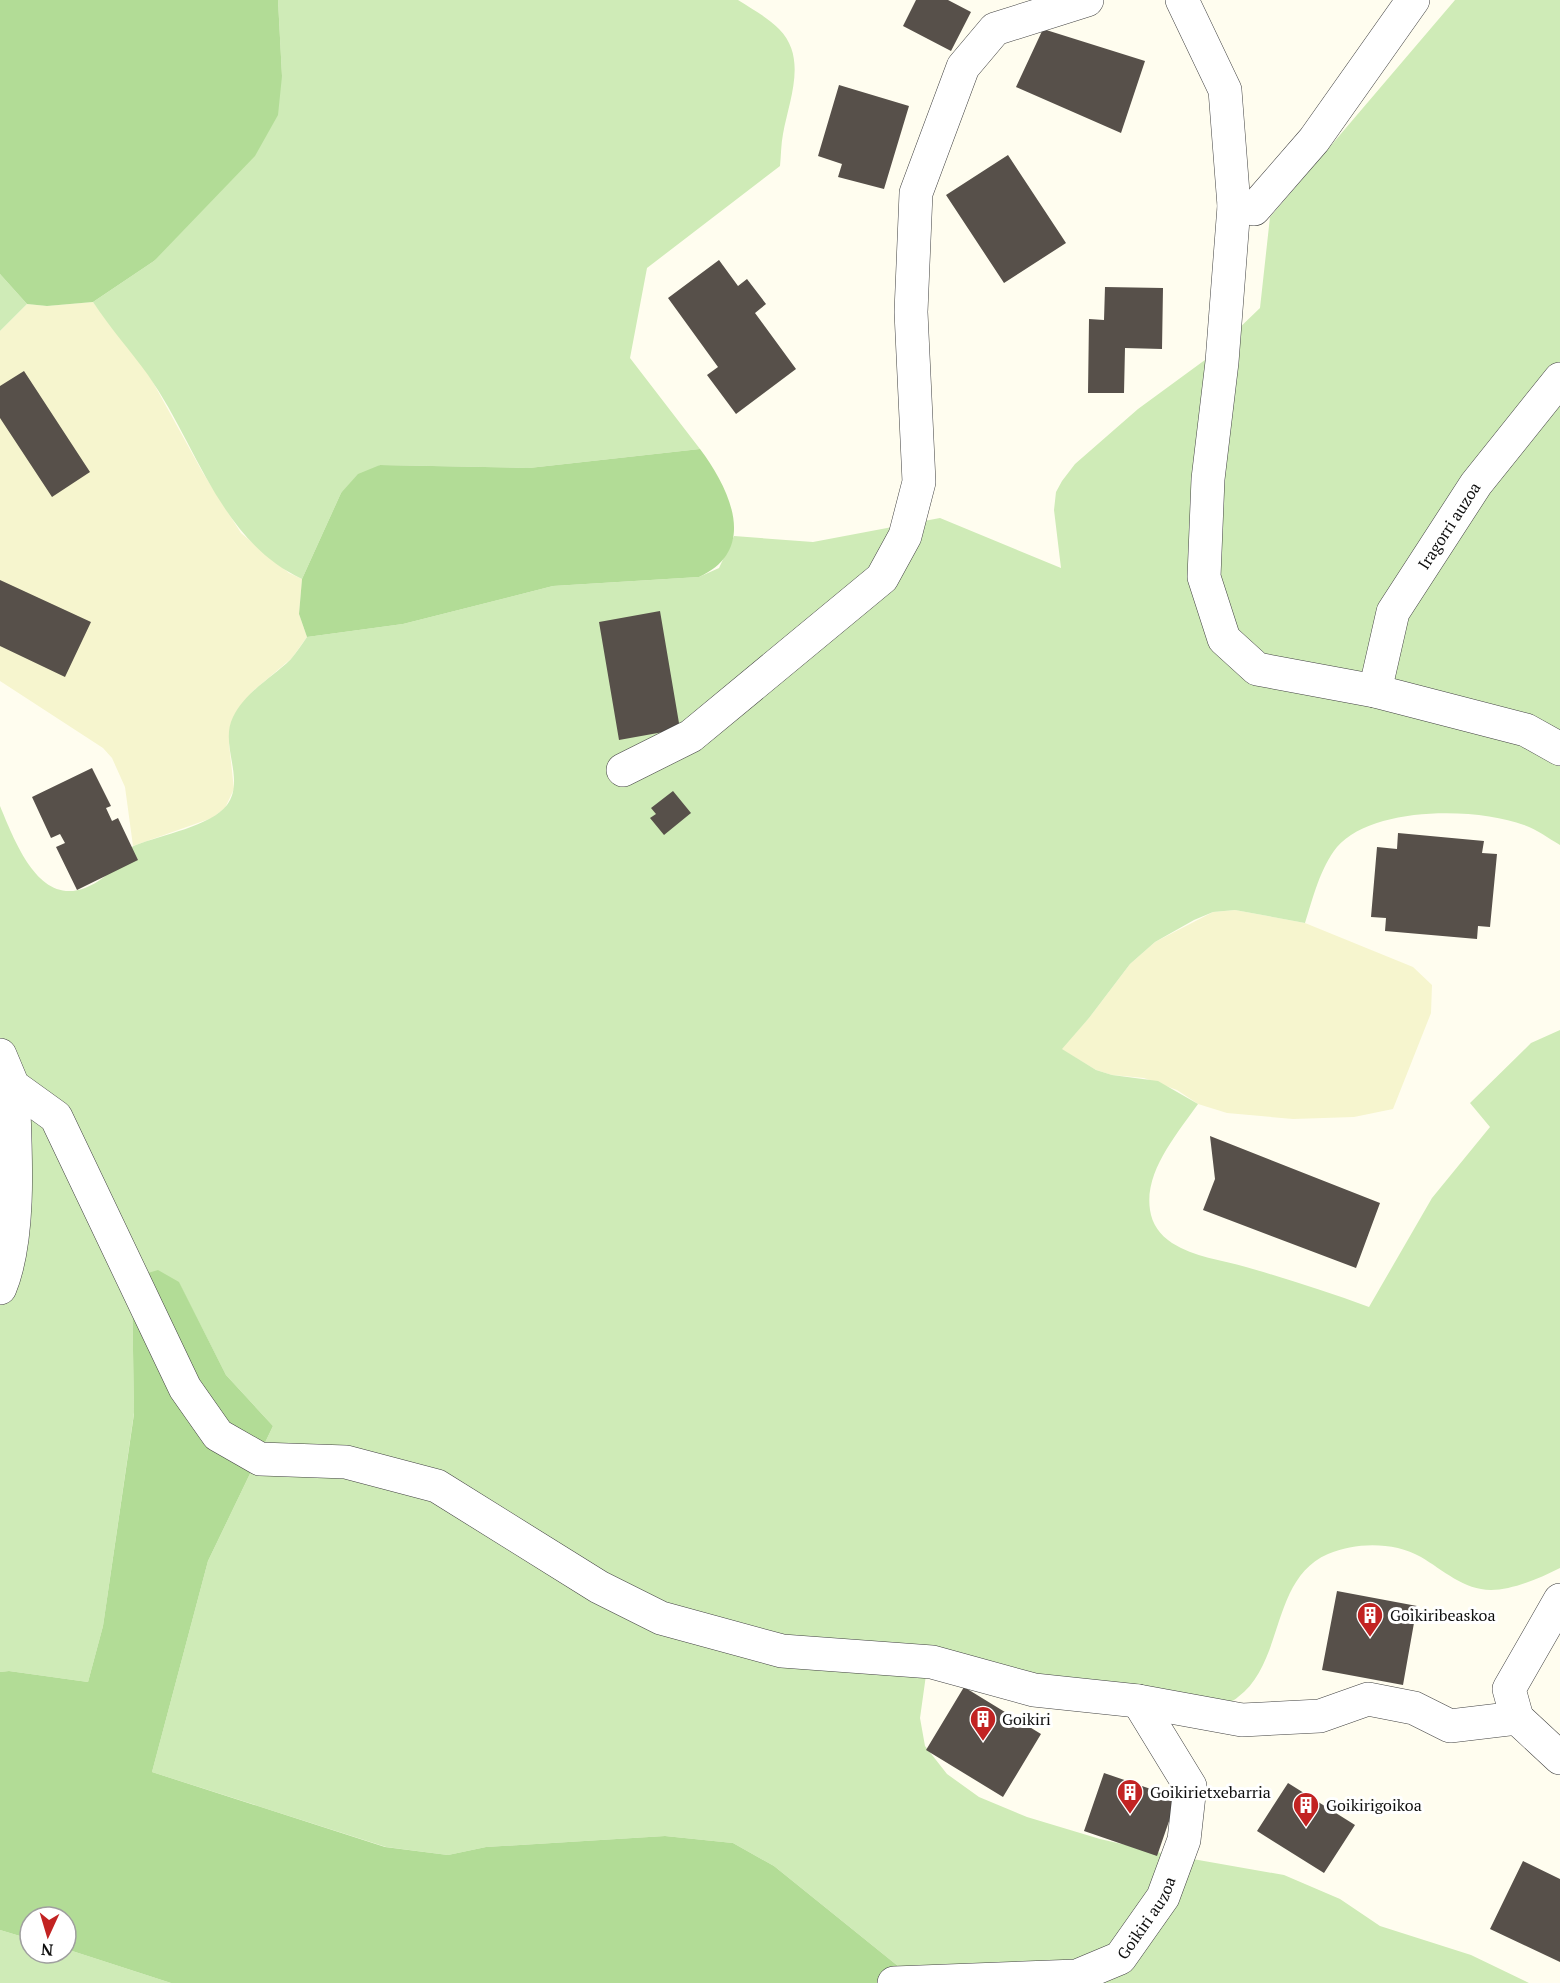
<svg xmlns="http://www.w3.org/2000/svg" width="1560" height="1983" font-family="'PT Serif',serif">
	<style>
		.farmland { fill: #f6f5ce }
		.green { fill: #cfebb7 }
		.forest { fill: #b2dc96 }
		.building { fill: #57504a }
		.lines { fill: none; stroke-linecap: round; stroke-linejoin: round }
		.minor-casing { stroke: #414141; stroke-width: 34 }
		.minor { stroke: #fff; stroke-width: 33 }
		.labels { text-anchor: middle; stroke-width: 6; stroke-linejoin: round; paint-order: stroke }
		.street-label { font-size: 16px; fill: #0e0e0e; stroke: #fff }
		.poi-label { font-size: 16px; fill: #0e0e0e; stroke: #fff; text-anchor: start }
	</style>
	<rect width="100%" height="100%" fill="#fffdef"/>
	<path class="farmland" d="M 93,302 L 149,375 L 203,473 L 241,533 L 289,573 L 302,579 L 299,614 L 307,637 L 292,658 L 252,692 L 229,744 L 234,789 L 225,808 L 212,818 L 133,846 L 125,787 L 112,758 L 103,748 L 0,681 L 0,331 L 27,304 L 47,306 Z
		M 1235,910 L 1305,923 L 1413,967 L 1432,985 L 1431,1013 L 1393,1109 L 1354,1117 L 1293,1119 L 1227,1113 L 1198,1104 L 1177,1090 L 1144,1078 L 1112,1075 L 1096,1070 L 1061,1049 L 1089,1018 L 1130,964 L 1155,942 L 1213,912 Z"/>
	<path class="green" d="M 278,0 L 738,0 C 752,9 767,17 779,29 C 808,58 789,100 783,134 C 781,144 781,156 780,166 L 647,268 L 630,358 L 700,449 L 529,468 L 380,465 L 341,493 L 302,579 C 219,540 197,444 148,375 C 130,350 110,328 93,302 L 154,261 L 282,76 Z
		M 1455,0 L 1560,0 L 1560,845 C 1548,838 1538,830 1524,825 C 1477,807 1372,806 1337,847 C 1320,868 1313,898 1305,923 L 1235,910 L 1213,912 L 1194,920 L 1155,942 L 1130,964 L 1089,1018 L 1062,1049 L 1096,1070 L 1112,1075 L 1158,1081 L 1198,1104 C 1178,1133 1144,1171 1150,1210 C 1152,1224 1160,1235 1172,1243 C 1194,1257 1222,1260 1246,1267 C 1288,1279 1328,1292 1369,1307 L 1432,1198 L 1490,1127 L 1470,1103 L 1531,1043 L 1560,1030 L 1560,1568 C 1540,1578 1513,1590 1491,1590 C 1464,1590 1443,1570 1421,1557 C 1394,1542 1357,1542 1328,1554 C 1270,1579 1285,1662 1238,1697 C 1233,1702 1224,1704 1218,1707 L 926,1675 L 920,1718 L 925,1746 L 947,1774 L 979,1797 L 1027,1817 L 1100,1839 L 1170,1855 L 1284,1875 L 1340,1899 L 1380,1926 L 1471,1955 L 1529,1983 L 919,1983 L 774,1866 L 733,1843 L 665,1836 L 486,1847 L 448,1855 L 386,1847 L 152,1772 L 208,1561 L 273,1426 L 226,1375 L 179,1283 L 132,1287 L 134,1413 L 103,1626 L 88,1682 L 9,1671 L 0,1672 L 0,806 C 19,852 46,921 104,877 C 115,869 123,850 136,845 C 161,835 211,826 227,805 C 246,779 219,745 233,717 C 246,691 272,678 291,659 C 297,652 302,644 307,637 L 403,624 L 553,586 L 699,577 L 719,568 L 734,536 L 813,542 L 940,518 L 1061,568 L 1054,510 L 1056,492 L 1062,481 L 1075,464 L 1138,409 L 1209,357 L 1260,308 L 1270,217 Z
		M 0,274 L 27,304 L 0,331 Z
		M 0,1930 L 30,1939 L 30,1953 L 66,1953 L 66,1949 L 171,1983 L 0,1983 Z"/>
	<path class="forest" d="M 0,0 L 278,0 L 282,76 L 278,115 L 255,156 L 154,261 L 93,302 L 47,306 L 27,304 L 0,274 Z
		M 700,449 C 730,489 759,550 699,577 L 553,586 L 403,624 L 307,637 L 299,614 L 302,579 L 341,493 L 358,474 L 380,465 L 529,468 Z
		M 158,1270 L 179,1282 L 226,1375 L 273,1426 L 208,1561 L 152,1772 L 385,1847 L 448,1855 L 486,1847 L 665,1836 L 733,1843 L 774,1866 L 919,1983 L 171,1983 L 66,1949 L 66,1917 L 30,1917 L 30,1939 L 0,1930 L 0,1672 L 9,1671 L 88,1682 L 103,1626 L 134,1414 L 132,1287 L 138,1276 Z"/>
	<path class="building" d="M 916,0 L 948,0 L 971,12 L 951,51 L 903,26 Z
		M 1043,29 L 1145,61 L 1121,133 L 1016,87 Z
		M 839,85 L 909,106 L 884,189 L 838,177 L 842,164 L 818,156 Z
		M 1008,155 L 1066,243 L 1004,283 L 946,195 Z
		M 719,260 L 738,286 L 747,279 L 766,304 L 755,313 L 796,369 L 736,414 L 707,375 L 718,367 L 668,298 Z
		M 1105,287 L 1163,288 L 1162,349 L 1125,348 L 1124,393 L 1088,393 L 1089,319 L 1104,320 Z
		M 24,371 L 90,472 L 52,497 L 0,418 L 0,386 Z
		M 0,580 L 91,622 L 65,677 L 0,646 Z
		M 660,611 L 680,729 L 619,740 L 599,622 Z
		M 92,768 L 111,806 L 106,808 L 112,821 L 118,818 L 138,860 L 77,890 L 56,847 L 65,843 L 60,834 L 51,838 L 32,797 Z
		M 673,791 L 691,813 L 664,835 L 650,818 L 656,814 L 651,808 Z
		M 1398,833 L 1484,841 L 1482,853 L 1497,854 L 1490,927 L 1478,926 L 1477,939 L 1385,931 L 1386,918 L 1371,917 L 1377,847 L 1397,849 Z
		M 1210,1136 L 1380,1203 L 1356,1268 L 1203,1210 L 1215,1179 Z
		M 1337,1591 L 1417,1606 L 1403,1685 L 1322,1670 Z
		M 964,1687 L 1041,1734 L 1003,1797 L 926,1750 Z
		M 1104,1773 L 1177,1798 L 1157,1856 L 1084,1831 Z
		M 1288,1783 L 1355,1825 L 1324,1873 L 1257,1831 Z
		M 1523,1861 L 1560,1879 L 1560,1962 L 1490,1929 Z"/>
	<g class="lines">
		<g class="minor-casing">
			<g id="minor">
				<path d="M 1182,0 L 1225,90 L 1234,206 L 1222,362 L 1208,479 L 1204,577 L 1224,639 L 1257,669 L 1375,691 L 1526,730 L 1560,749"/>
				<path d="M 1234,206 L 1254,209 L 1314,140 L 1413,0"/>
				<path id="s1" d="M 1375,691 L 1393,612 L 1476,484 L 1560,379"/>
				<path d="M 623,770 L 691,736 L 882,578 L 905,536 L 919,482 L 911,312 L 916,193 L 963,67 L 995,29 L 1087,0"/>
				<path d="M 0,1055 L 13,1086 L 56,1117 L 185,1388 L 218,1435 L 260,1459 L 346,1462 L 437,1486 L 599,1587 L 661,1618 L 782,1651 L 932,1662 L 1034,1690 L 1138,1701 L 1242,1720 L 1320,1716 L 1368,1699 L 1414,1708 L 1450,1726 L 1517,1718 L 1560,1758"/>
				<path d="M 0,1288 C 22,1235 15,1144 13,1086"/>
				<path d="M 1517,1718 L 1509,1689 L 1560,1600"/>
				<path id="s2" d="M 894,1983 L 1077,1976 L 1120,1958 L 1163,1897 L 1184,1840 L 1190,1786 L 1138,1701"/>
			</g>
		</g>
		<use href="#minor" class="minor"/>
	</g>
	<defs>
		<g id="building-pin" transform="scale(1.35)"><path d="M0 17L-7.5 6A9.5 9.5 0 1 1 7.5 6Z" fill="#c22322" stroke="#fff"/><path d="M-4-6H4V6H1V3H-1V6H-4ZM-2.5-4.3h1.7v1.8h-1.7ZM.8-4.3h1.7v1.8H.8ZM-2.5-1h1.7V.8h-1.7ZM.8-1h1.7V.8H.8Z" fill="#fff"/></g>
	</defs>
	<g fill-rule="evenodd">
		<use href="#building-pin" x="1370" y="1615"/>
		<use href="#building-pin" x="983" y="1719"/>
		<use href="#building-pin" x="1130" y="1792"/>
		<use href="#building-pin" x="1306" y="1805"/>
	</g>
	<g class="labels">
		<g class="street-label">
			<text dy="6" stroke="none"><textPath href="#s1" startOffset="184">Iragorri auzoa</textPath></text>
			<text dy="6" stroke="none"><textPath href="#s2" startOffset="278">Goikiri auzoa</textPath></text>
		</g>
		<g class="poi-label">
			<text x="1390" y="1621">Goikiribeaskoa</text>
			<text x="1002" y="1725">Goikiri</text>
			<text x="1150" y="1798">Goikirietxebarria</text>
			<text x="1326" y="1811">Goikirigoikoa</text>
		</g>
	</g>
	<g transform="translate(48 1935) rotate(184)"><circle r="28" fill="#ffffff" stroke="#9f9f9f" stroke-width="1.5"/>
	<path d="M0-4.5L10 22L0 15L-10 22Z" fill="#c22322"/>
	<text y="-9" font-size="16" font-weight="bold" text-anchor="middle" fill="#0e0e0e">N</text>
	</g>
</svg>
